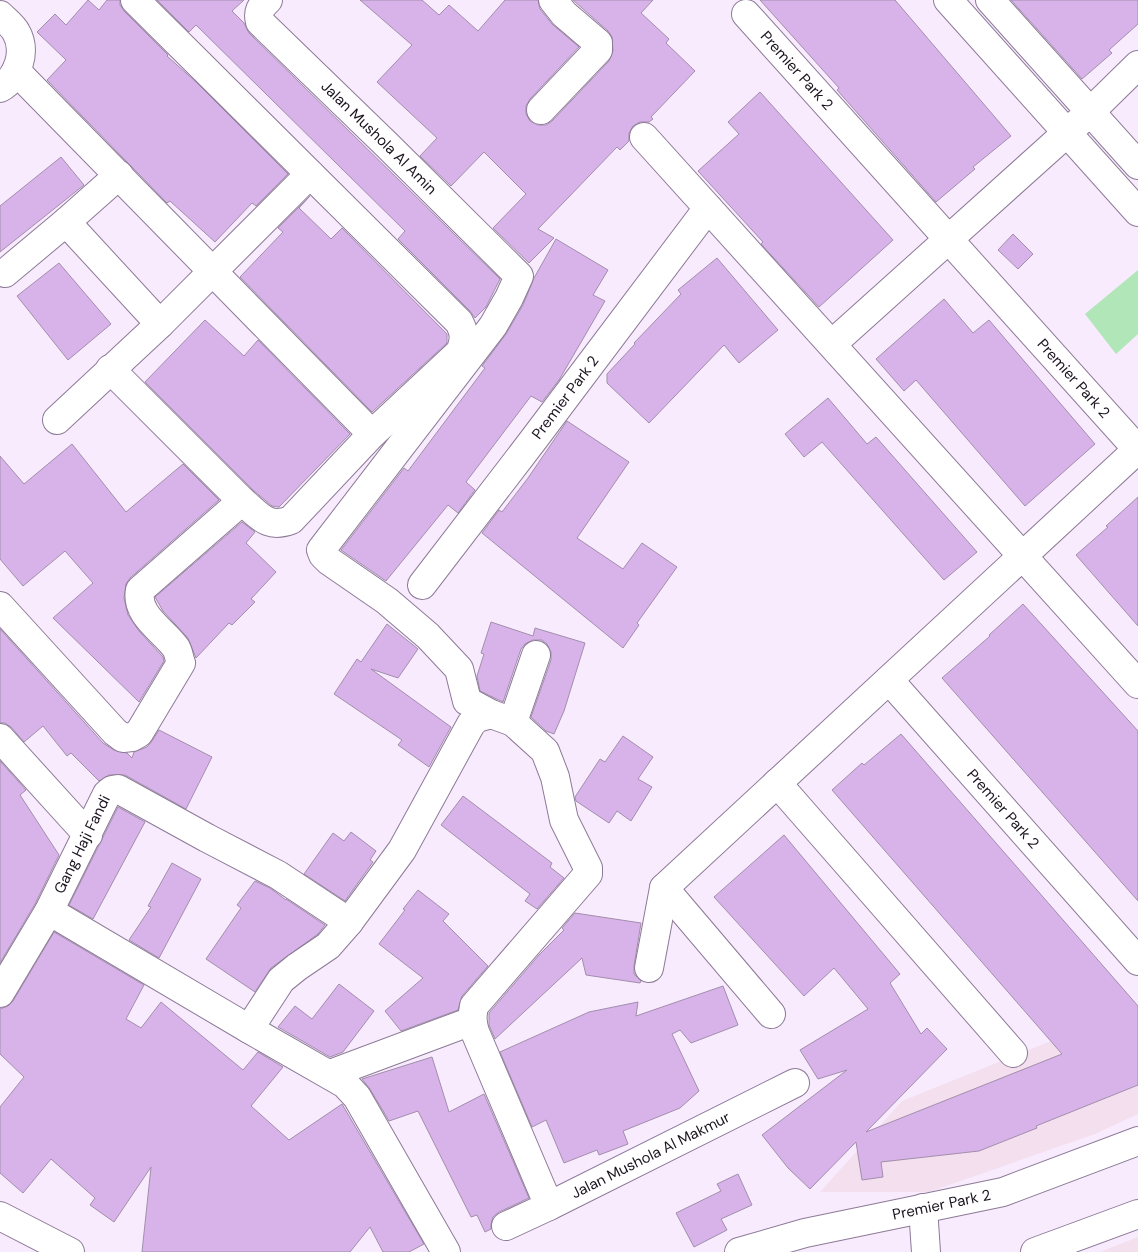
<svg xmlns="http://www.w3.org/2000/svg" width="1138" height="1252" font-family="'DM Sans',sans-serif">
	<style>
		.commercial { fill: #f4dfee }
		.green { fill: #b0e6b8 }
		.building { fill: #d8b3ea; stroke: #a28eac }
		.lines { fill: none; stroke-linecap: round; stroke-linejoin: round }
		.minor-casing { stroke: #8d7a97; stroke-width: 30 }
		.tertiary-casing { stroke: #8d7a97; stroke-width: 30 }
		.minor { stroke: #fff; stroke-width: 28 }
		.tertiary { stroke: #fff; stroke-width: 28 }
		.labels { text-anchor: middle; stroke-width: 5; stroke-linejoin: round; paint-order: stroke }
		.street-label { font-size: 15px; fill: #1a131e; stroke: #f8ebfe }
	</style>
	<rect width="100%" height="100%" fill="#f8ebfe"/>
	<path class="commercial" d="M 1138,1006 L 1138,1114 L 1095,1134 L 929,1192 L 820,1192 L 902,1101 Z
		M 1138,1237 L 1138,1252 L 1100,1252 Z"/>
	<path class="green" d="M 1138,270 L 1138,334 L 1116,354 L 1085,314 Z"/>
	<path class="building" d="M 88,0 L 99,10 L 107,0 L 120,0 L 120,5 L 124,11 L 168,55 L 167,56 L 196,82 L 288,174 L 256,206 L 252,203 L 215,242 L 170,201 L 167,203 L 47,80 L 66,60 L 37,32 L 55,14 L 66,25 Z
		M 157,0 L 244,0 L 232,11 L 244,23 L 249,33 L 500,279 L 486,307 L 475,318 L 470,311 L 398,239 L 405,231 L 196,25 L 189,32 Z
		M 360,0 L 422,0 L 439,15 L 449,5 L 478,31 L 505,0 L 538,0 L 540,9 L 552,24 L 579,47 L 530,99 L 526,106 L 526,114 L 530,121 L 538,125 L 546,125 L 552,121 L 609,61 L 613,51 L 612,37 L 608,31 L 573,0 L 653,0 L 641,13 L 669,39 L 666,43 L 695,71 L 651,117 L 653,119 L 649,122 L 640,122 L 633,126 L 629,133 L 629,141 L 620,150 L 617,147 L 538,229 L 554,238 L 529,263 L 493,228 L 526,194 L 484,152 L 451,186 L 420,156 L 437,138 L 377,82 L 412,45 Z
		M 760,0 L 895,0 L 1011,136 L 973,167 L 975,169 L 936,202 L 837,90 L 839,88 Z
		M 1011,0 L 1138,0 L 1138,24 L 1109,50 L 1112,53 L 1082,79 Z
		M 760,92 L 893,240 L 819,307 L 761,244 L 763,242 L 698,171 L 739,134 L 728,122 Z
		M 61,157 L 84,185 L 0,252 L 0,206 Z
		M 310,196 L 299,208 L 331,239 L 342,228 L 447,334 L 447,343 L 372,412 L 240,277 L 283,232 L 278,228 Z
		M 1013,234 L 1033,254 L 1018,269 L 998,250 Z
		M 556,239 L 608,270 L 593,295 L 605,301 L 559,380 L 542,402 L 531,396 L 466,482 L 475,490 L 458,513 L 448,505 L 386,581 L 341,550 L 404,468 L 408,471 L 485,368 L 482,366 L 506,334 L 523,305 L 534,278 Z
		M 717,258 L 778,330 L 739,363 L 724,345 L 649,423 L 607,383 L 607,374 L 635,344 L 634,343 L 681,294 L 678,290 Z
		M 59,263 L 111,324 L 68,360 L 17,296 Z
		M 944,299 L 973,333 L 989,320 L 1095,444 L 1025,506 L 916,380 L 904,391 L 876,359 Z
		M 205,320 L 244,356 L 258,340 L 350,434 L 279,507 L 272,506 L 253,490 L 145,382 Z
		M 828,398 L 867,444 L 876,437 L 977,552 L 944,580 L 822,442 L 804,457 L 785,434 Z
		M 567,421 L 629,462 L 577,538 L 623,569 L 642,543 L 677,567 L 637,623 L 639,625 L 623,648 L 482,533 L 499,510 L 502,512 L 528,478 Z
		M 72,444 L 126,512 L 183,464 L 219,500 L 130,578 L 126,584 L 124,598 L 128,615 L 139,631 L 163,657 L 164,661 L 139,702 L 53,618 L 93,583 L 65,551 L 23,586 L 0,559 L 0,456 L 24,484 Z
		M 1138,497 L 1138,626 L 1076,555 L 1108,527 L 1106,526 Z
		M 242,522 L 255,532 L 246,543 L 276,572 L 251,599 L 255,602 L 232,625 L 229,623 L 196,658 L 188,638 L 163,611 L 155,597 Z
		M 1023,604 L 1138,731 L 1138,901 L 942,678 L 990,636 L 989,635 Z
		M 491,622 L 533,636 L 535,628 L 585,643 L 564,711 L 554,734 L 546,731 L 531,717 L 551,660 L 551,652 L 547,644 L 542,640 L 533,640 L 525,644 L 521,649 L 503,702 L 480,691 L 477,676 L 484,654 L 481,653 Z
		M 387,624 L 418,649 L 398,678 L 371,669 L 451,727 L 429,767 L 398,745 L 402,740 L 334,694 L 357,659 L 361,662 Z
		M 0,629 L 103,743 L 114,750 L 127,753 L 132,758 L 134,752 L 147,747 L 152,741 L 159,730 L 212,757 L 186,809 L 125,775 L 109,775 L 99,781 L 71,753 L 67,756 L 43,726 L 24,742 L 11,727 L 5,723 L 0,723 Z
		M 901,734 L 1138,1006 L 1138,1085 L 1036,1126 L 1037,1128 L 979,1151 L 881,1162 L 883,1177 L 862,1180 L 856,1142 L 810,1189 L 788,1168 L 762,1135 L 847,1070 L 818,1079 L 800,1050 L 868,1009 L 834,968 L 804,996 L 714,897 L 784,835 L 900,974 L 890,983 L 921,1034 L 927,1028 L 947,1049 L 866,1132 L 1062,1054 L 832,790 L 862,763 L 864,765 Z
		M 623,736 L 653,757 L 638,779 L 652,787 L 631,821 L 617,811 L 609,823 L 576,801 L 575,797 L 600,759 L 605,762 Z
		M 0,761 L 26,790 L 20,795 L 59,855 L 35,904 L 0,963 Z
		M 463,796 L 552,863 L 550,867 L 564,878 L 537,909 L 525,901 L 530,894 L 441,825 Z
		M 118,807 L 145,822 L 93,919 L 69,905 Z
		M 351,832 L 376,851 L 370,860 L 373,862 L 345,901 L 304,874 L 333,833 L 344,841 Z
		M 172,863 L 201,879 L 159,958 L 129,940 L 151,907 L 148,906 Z
		M 255,881 L 270,888 L 286,900 L 286,899 L 325,925 L 318,934 L 271,968 L 255,992 L 206,959 L 241,908 L 237,905 Z
		M 418,890 L 449,914 L 443,921 L 488,966 L 462,996 L 458,1010 L 401,1031 L 385,1011 L 423,978 L 379,944 L 405,910 L 403,909 Z
		M 575,913 L 641,923 L 634,966 L 634,974 L 641,981 L 640,983 L 586,975 L 582,958 L 495,1039 L 489,1025 L 489,1013 L 539,955 L 564,930 L 562,928 Z
		M 54,932 L 144,985 L 126,1019 L 141,1028 L 161,1002 L 243,1070 L 258,1052 L 283,1067 L 251,1106 L 289,1140 L 342,1104 L 424,1244 L 409,1252 L 383,1252 L 370,1227 L 350,1252 L 142,1252 L 151,1167 L 114,1222 L 90,1205 L 95,1198 L 51,1159 L 23,1193 L 0,1173 L 0,1107 L 24,1077 L 0,1054 L 0,1009 L 8,1006 L 13,1001 Z
		M 339,984 L 374,1011 L 343,1052 L 330,1057 L 278,1027 L 295,1006 L 312,1019 Z
		M 723,986 L 738,1025 L 691,1043 L 680,1030 L 672,1034 L 699,1091 L 680,1108 L 623,1131 L 628,1144 L 599,1155 L 597,1150 L 564,1163 L 546,1120 L 532,1127 L 500,1052 L 589,1012 L 638,1002 L 636,1016 Z
		M 432,1057 L 449,1112 L 484,1094 L 529,1198 L 499,1212 L 493,1217 L 491,1224 L 491,1229 L 485,1232 L 477,1215 L 471,1217 L 418,1111 L 389,1121 L 370,1089 L 362,1079 Z
		M 738,1174 L 752,1205 L 721,1219 L 727,1230 L 694,1247 L 676,1213 L 721,1191 L 717,1184 Z"/>
	<g class="lines">
		<g class="minor-casing">
			<g id="minor">
				<path id="s1" d="M 268,0 C 261,7 257,11 260,22 L 387,145 L 519,276 L 509,298 L 493,326 L 321,550 L 323,555 L 329,561 L 387,601 L 428,636 L 459,669 L 467,701 L 491,714 L 513,722 L 545,751 L 555,777 L 564,820 L 588,868 L 588,874 L 474,1006 C 472,1016 472,1022 475,1032 L 549,1206"/>
				<path d="M 948,0 L 1138,212"/>
				<path d="M 990,0 L 1138,165"/>
				<path id="s2" d="M 746,14 L 1138,450"/>
				<path d="M 0,15 C 5,20 13,26 16,32 C 27,51 18,78 0,88"/>
				<path d="M 16,71 L 372,434"/>
				<path d="M 541,110 L 598,50 L 598,43 L 564,14 L 553,0"/>
				<path d="M 644,137 L 1138,684"/>
				<path d="M 66,222 L 160,324"/>
				<path d="M 5,273 L 66,222 L 119,175"/>
				<path d="M 832,344 L 1090,112 L 1138,65"/>
				<path d="M 110,369 L 242,501 C 260,516 267,529 291,520 L 372,434 L 460,352 C 465,340 465,333 459,322 L 135,0"/>
				<path d="M 57,420 L 160,324 L 310,174"/>
				<path id="s3" d="M 422,585 L 534,439 L 708,208"/>
				<path d="M 0,606 L 115,732 L 123,738 L 132,737 L 139,733 L 181,663 C 179,659 179,653 176,648 C 163,630 135,615 140,590 L 242,501"/>
				<path id="s4" d="M 889,680 L 1138,961"/>
				<path d="M 513,722 L 536,655"/>
				<path d="M 0,738 L 88,835"/>
				<path d="M 777,783 L 1013,1053"/>
				<path d="M 664,888 L 771,1014"/>
				<path d="M 49,911 L 249,1029 L 345,1084 L 357,1097 L 446,1252"/>
				<path d="M 649,968 L 664,888 L 1138,449"/>
				<path id="s5" d="M 0,993 L 49,911 L 107,794 L 112,790 L 118,789 L 207,838 L 278,875 L 349,922"/>
				<path d="M 249,1029 L 281,980 L 297,967 L 328,946 L 349,922 L 402,850 L 471,724 L 477,718 L 491,714"/>
				<path d="M 330,1074 L 472,1021"/>
				<path d="M 923,1208 L 926,1252"/>
				<path id="s6" d="M 506,1226 L 549,1206 L 795,1083"/>
				<path id="s7" d="M 739,1252 L 805,1233 L 1003,1192 L 1138,1141"/>
				<path d="M 1035,1252 L 1138,1214"/>
			</g>
		</g>
		<g class="tertiary-casing">
			<path id="tertiary" d="M 0,1216 L 70,1252"/>
		</g>
		<use href="#minor" class="minor"/>
		<use href="#tertiary" class="tertiary"/>
	</g>
	<g class="labels">
		<g class="street-label">
			<text dy="5" stroke="none"><textPath href="#s2" startOffset="76">Premier Park 2</textPath></text>
			<text dy="5" stroke="none"><textPath href="#s1" startOffset="191">Jalan Mushola Al Amin</textPath></text>
			<text dy="5" stroke="none"><textPath href="#s2" startOffset="490">Premier Park 2</textPath></text>
			<text dy="5" stroke="none"><textPath href="#s3" startOffset="236">Premier Park 2</textPath></text>
			<text dy="5" stroke="none"><textPath href="#s4" startOffset="172">Premier Park 2</textPath></text>
			<text dy="5" stroke="none"><textPath href="#s5" startOffset="170">Gang Haji Fandi</textPath></text>
			<text dy="5" stroke="none"><textPath href="#s6" startOffset="161">Jalan Mushola Al Makmur</textPath></text>
			<text dy="5" stroke="none"><textPath href="#s7" startOffset="208">Premier Park 2</textPath></text>
		</g>
	</g>
</svg>
